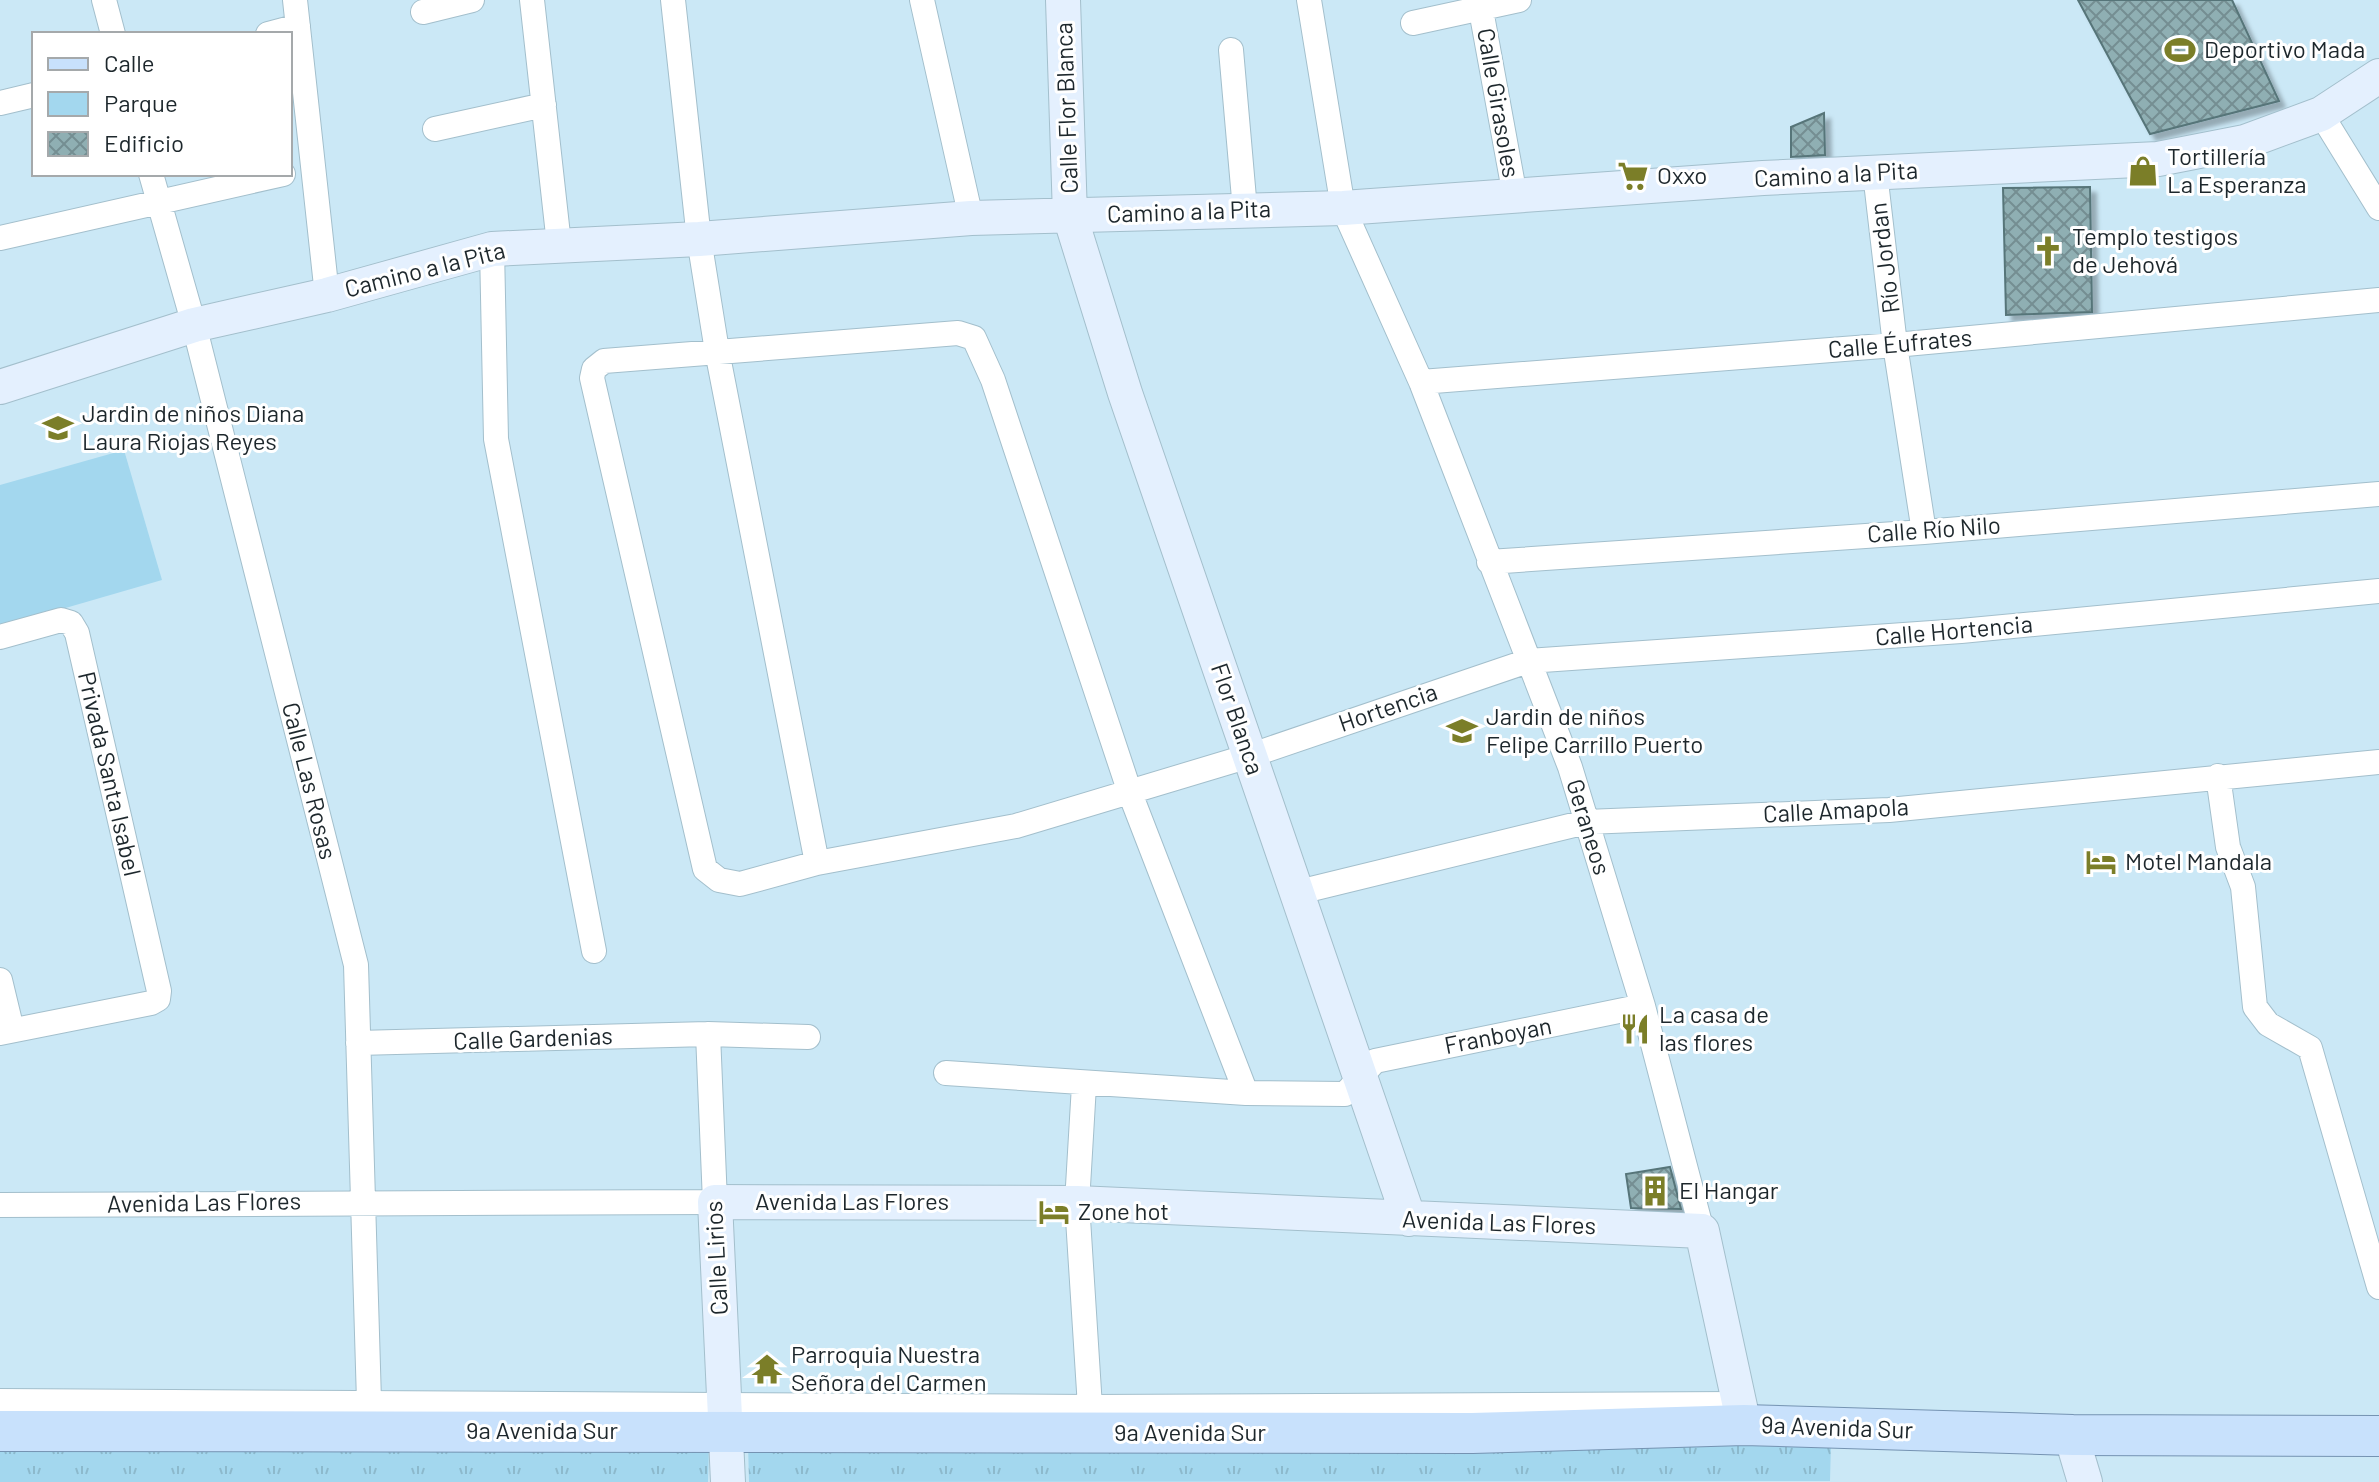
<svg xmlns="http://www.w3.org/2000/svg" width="2379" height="1482" font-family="Barlow,sans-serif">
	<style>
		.grass { fill: url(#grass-tufts) }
		.park { fill: #a3d7ee }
		.building { fill: url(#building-cross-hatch); stroke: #577579; stroke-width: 2; filter: url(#shadow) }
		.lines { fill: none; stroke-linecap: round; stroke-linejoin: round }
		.street-casing { stroke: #a3bfcc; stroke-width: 26 }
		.secondary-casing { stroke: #a3bfcc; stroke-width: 36 }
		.primary-casing { stroke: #7593b2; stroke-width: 42 }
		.street { stroke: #fff; stroke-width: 24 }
		.secondary { stroke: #e4f0fe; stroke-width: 34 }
		.primary { stroke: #c8e1fc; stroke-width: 40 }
		.labels { text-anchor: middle; stroke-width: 6; stroke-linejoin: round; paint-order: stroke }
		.poi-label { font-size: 24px; fill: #1d272c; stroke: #fff; text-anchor: start }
		.street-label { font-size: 24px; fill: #1d272c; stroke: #fff }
	</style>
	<defs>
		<pattern id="grass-tufts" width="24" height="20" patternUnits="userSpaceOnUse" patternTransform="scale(2)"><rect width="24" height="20" fill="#a3d7ee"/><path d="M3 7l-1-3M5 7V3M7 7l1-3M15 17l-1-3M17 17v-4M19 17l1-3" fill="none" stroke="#8cb9cc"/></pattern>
		<pattern id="building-cross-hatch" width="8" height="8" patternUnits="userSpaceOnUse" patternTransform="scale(2)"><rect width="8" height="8" fill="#8fafb3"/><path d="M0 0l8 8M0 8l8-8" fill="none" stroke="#748e92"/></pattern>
		<filter id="shadow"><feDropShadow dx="6" dy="6" stdDeviation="2" flood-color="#0004"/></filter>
	</defs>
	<rect width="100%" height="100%" fill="#cbe8f6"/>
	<path class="grass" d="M 748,1442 L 1831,1443 L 1830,1481 L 749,1482 Z
		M 0,1443 L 709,1443 L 708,1482 L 0,1482 Z"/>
	<path class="park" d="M 124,450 L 162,580 L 0,627 L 0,485 Z"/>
	<path class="building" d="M 2078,0 L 2232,0 L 2279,101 L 2150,134 Z
		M 1824,113 L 1825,155 L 1791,157 L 1791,127 Z
		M 2090,187 L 2092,312 L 2006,315 L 2003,188 Z
		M 1670,1167 L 1681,1209 L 1631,1208 L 1626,1174 Z"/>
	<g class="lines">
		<g class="street-casing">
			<path id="street" d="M 104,0 L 113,34
				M 295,0 L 327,295
				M 532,0 L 559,244
				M 673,0 L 699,239 L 717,351 L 817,863
				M 922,0 L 971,218
				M 1309,0 L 1343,208 L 1421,382 L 1570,767 L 1643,1006 L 1702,1231
				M 1481,10 L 1515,196
				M 423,12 L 472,0
				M 1413,23 L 1519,0
				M 268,34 L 298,26
				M 1231,50 L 1245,210
				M 0,103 L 34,95
				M 2321,114 L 2379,208
				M 435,129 L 544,105
				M 1875,173 L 1895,345 L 1924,532
				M 151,174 L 194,325 L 356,965 L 369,1401
				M 0,238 L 283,174
				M 492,249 L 496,439 L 594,951
				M 1421,382 L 1895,345 L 2379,300
				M 1489,562 L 1924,532 L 2379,494
				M 0,637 L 61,620 L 71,623 L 77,633 L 159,991 L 158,999 L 151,1003 L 0,1033
				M 2218,776 L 2228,847 L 2243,887 L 2255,1007 L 2268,1024 L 2310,1048 L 2379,1287
				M 1299,892 L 1586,822 L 1889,810 L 2379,762
				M 0,980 L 12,1030
				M 358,1043 L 708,1034 L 808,1037
				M 946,1073 L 1246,1093 L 1345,1094 L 1375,1061 L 1643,1006
				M 1084,1085 L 1077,1203 L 1090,1407
				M 1246,1093 L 1130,793 L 993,380 L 974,338 L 958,333 L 604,361 L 594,369 L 592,378 L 705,869 L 719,880 L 740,884 L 817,863 L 1016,826 L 1249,756 L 1528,661 L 1961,631 L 2379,591
				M 0,1205 L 715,1202 L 708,1034
				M 0,1401 L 1090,1407 L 1739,1404"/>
		</g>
		<g class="secondary-casing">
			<path id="secondary" d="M 1063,0 L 1070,216 L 1125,393 L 1409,1219
				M 0,387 L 194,325 L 327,295 L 492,249 L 699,239 L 971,218 L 1343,208 L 1763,178 L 2158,159 L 2245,142 L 2321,114 L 2379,76
				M 2071,1435 L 2085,1482
				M 728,1482 L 715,1202 L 1077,1203 L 1702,1231 L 1744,1425"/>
		</g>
		<g class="primary-casing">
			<path id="primary" d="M 0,1431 L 1472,1433 L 1744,1425 L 2073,1435 L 2379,1436"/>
		</g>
		<use href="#street" class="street"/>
		<use href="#secondary" class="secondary"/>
		<use href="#primary" class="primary"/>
	</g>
	<defs>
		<g id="stadium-bare" transform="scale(2.4)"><path d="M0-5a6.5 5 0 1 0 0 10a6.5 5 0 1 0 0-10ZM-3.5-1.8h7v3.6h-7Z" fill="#7b7e28" stroke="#fff" stroke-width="2.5" paint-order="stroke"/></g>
		<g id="shop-bare" transform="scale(2.4)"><path d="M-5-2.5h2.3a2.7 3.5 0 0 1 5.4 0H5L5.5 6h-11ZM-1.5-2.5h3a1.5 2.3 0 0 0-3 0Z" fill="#7b7e28" stroke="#fff" stroke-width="2.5" paint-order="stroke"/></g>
		<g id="supermarket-bare" transform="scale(2.4)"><path d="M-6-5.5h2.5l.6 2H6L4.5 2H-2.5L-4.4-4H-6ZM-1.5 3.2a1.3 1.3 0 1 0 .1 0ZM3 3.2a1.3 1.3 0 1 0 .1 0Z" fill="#7b7e28" stroke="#fff" stroke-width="2.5" paint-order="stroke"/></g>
		<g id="church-bare" transform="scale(2.4)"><path d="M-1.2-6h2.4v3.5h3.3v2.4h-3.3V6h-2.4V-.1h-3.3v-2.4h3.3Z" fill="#7b7e28" stroke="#fff" stroke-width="2.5" paint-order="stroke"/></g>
		<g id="school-bare" transform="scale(2.4)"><path d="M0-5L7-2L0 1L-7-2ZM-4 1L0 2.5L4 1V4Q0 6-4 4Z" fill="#7b7e28" stroke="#fff" stroke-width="2.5" paint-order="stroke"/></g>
		<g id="hotel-bare" transform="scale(2.4)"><path d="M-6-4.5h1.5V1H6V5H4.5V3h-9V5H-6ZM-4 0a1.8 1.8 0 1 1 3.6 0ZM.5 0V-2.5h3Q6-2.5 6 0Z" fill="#7b7e28" stroke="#fff" stroke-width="2.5" paint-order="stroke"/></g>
		<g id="restaurant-bare" transform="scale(2.4)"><path d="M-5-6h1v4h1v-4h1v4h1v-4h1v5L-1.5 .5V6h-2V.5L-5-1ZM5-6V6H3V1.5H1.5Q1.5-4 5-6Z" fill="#7b7e28" stroke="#fff" stroke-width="2.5" paint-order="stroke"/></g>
		<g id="building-bare" transform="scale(2.4)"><path d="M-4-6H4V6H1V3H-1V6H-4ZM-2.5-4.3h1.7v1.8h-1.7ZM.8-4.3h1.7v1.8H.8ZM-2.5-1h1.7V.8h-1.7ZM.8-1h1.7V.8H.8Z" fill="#7b7e28" stroke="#fff" stroke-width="2.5" paint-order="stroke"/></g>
		<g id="temple-bare" transform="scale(2.4)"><path d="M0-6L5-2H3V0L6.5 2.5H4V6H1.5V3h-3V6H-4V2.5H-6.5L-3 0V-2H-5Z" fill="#7b7e28" stroke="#fff" stroke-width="2.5" paint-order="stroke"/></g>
	</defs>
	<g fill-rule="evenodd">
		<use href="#stadium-bare" x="2180" y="50"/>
		<use href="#shop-bare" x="2143" y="171"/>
		<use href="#supermarket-bare" x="1633" y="176"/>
		<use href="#church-bare" x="2048" y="251"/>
		<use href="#school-bare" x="58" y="428"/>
		<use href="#school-bare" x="1462" y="731"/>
		<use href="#hotel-bare" x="2101" y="862"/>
		<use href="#restaurant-bare" x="1635" y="1029"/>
		<use href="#building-bare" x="1655" y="1191"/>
		<use href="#hotel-bare" x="1054" y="1212"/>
		<use href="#temple-bare" x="767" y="1369"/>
	</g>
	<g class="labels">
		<g class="poi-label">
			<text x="2204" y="58">Deportivo Mada</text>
			<text x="2167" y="165">Tortillería<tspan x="2167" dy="28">La Esperanza</tspan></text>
			<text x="1657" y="184">Oxxo</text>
			<text x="2072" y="245">Templo testigos<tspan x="2072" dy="28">de Jehová</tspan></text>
			<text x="82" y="422">Jardin de niños Diana<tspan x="82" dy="28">Laura Riojas Reyes</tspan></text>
			<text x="1486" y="725">Jardin de niños<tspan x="1486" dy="28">Felipe Carrillo Puerto</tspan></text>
			<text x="2125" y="870">Motel Mandala</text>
			<text x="1659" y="1023">La casa de<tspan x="1659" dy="28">las flores</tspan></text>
			<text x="1679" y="1199">El Hangar</text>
			<text x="1078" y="1220">Zone hot</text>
			<text x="791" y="1363">Parroquia Nuestra<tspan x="791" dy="28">Señora del Carmen</tspan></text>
		</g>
		<g class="street-label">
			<text transform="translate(1498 103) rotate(80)" y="8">Calle Girasoles</text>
			<text transform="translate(1067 108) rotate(-92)" y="8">Calle Flor Blanca</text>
			<text transform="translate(1836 175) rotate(-3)" y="8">Camino a la Pita</text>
			<text transform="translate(1189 212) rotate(-2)" y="8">Camino a la Pita</text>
			<text transform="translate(1885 258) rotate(-97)" y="8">Río Jordan</text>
			<text transform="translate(425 270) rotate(-14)" y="8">Camino a la Pita</text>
			<text transform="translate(1900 344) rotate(-5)" y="8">Calle Éufrates</text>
			<text transform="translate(1934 530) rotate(-4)" y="8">Calle Río Nilo</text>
			<text transform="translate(1954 631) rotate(-5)" y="8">Calle Hortencia</text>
			<text transform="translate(1388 708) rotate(-19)" y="8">Hortencia</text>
			<text transform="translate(1237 719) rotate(71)" y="8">Flor Blanca</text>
			<text transform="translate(109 774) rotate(77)" y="8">Privada Santa Isabel</text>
			<text transform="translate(309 781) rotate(76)" y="8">Calle Las Rosas</text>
			<text transform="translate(1836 811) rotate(-3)" y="8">Calle Amapola</text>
			<text transform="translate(1588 827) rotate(73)" y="8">Geraneos</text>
			<text transform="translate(1498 1036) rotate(-11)" y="8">Franboyan</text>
			<text transform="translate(533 1039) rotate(-2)" y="8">Calle Gardenias</text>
			<text x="852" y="1210">Avenida Las Flores</text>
			<text transform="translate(204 1203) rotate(-1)" y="8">Avenida Las Flores</text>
			<text transform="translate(1499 1223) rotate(2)" y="8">Avenida Las Flores</text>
			<text transform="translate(717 1258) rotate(-93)" y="8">Calle Lirios</text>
			<text transform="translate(1837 1428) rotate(2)" y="8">9a Avenida Sur</text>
			<text x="542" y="1439">9a Avenida Sur</text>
			<text x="1190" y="1441">9a Avenida Sur</text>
		</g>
	</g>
	<rect x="32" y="32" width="260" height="144" fill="#ffffff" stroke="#a5a9ab" stroke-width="2"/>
	<rect x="48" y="58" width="40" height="12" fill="#c8e1fc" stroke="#a5a9ab" stroke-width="2"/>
	<text x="104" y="72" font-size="24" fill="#1d272c">Calle</text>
	<rect x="48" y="92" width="40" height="24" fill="#a3d7ee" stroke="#a5a9ab" stroke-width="2"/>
	<text x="104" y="112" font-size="24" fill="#1d272c">Parque</text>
	<rect x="48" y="132" width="40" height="24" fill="url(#building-cross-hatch)" stroke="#a5a9ab" stroke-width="2"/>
	<text x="104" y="152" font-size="24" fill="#1d272c">Edificio</text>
</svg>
